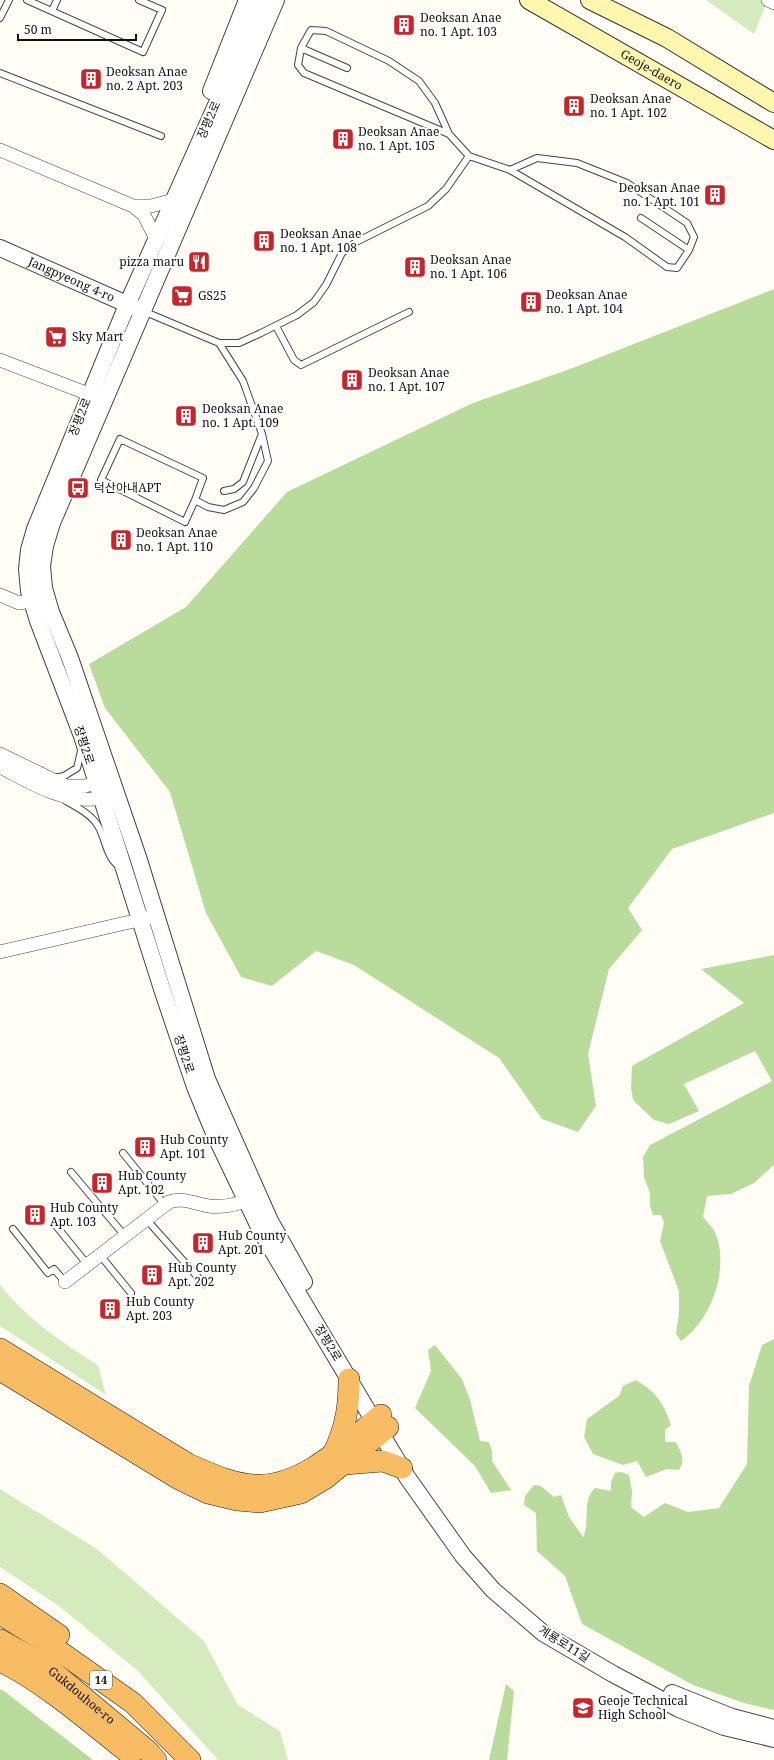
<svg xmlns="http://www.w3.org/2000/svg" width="774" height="1760" font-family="'Noto Serif','Noto Sans KR',serif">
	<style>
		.green { fill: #d5ebbd }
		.forest { fill: #b9dc9c }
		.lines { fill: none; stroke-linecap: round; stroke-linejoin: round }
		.service-casing { stroke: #444; stroke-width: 8 }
		.minor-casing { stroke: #444; stroke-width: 14 }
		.tertiary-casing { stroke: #444; stroke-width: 18 }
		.secondary-casing { stroke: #333; stroke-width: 20 }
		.trunk-casing { stroke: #222; stroke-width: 22 }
		.service { stroke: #fff; stroke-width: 6 }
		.minor { stroke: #fff; stroke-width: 13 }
		.tertiary { stroke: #fff; stroke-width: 16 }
		.secondary { stroke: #fff6b0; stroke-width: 18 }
		.trunk { stroke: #f7bc64; stroke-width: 21 }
		.labels { text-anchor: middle; stroke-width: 4; stroke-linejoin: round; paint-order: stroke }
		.shield { fill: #fff; stroke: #585858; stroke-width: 1 }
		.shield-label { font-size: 11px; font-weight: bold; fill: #111 }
		.poi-label { font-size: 12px; fill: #111; stroke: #fff; text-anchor: start }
		.street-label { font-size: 12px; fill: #111; stroke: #fff }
	</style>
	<rect width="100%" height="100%" fill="#fffdf5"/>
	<path class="green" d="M 706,0 L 768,0 L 754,34 Z
		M 0,1285 C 25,1317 63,1344 98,1365 L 106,1395 L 0,1326 Z
		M 0,1489 L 97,1549 L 204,1641 L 238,1705 L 280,1731 L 288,1760 L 218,1760 L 138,1671 L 59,1606 L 0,1567 Z"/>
	<path class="forest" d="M 774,289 L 774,813 L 672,849 L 628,908 L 642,930 L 609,969 L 588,1054 L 596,1106 L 578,1132 L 542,1119 L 499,1058 L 354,965 L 316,951 L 272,986 L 241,977 L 206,913 L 170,792 L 105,708 L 89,664 L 186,607 L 287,492 L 473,403 L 570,369 Z
		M 774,955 L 774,1165 L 754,1183 L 731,1194 L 707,1196 L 703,1217 C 707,1222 712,1227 715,1232 C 730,1267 712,1320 681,1341 L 676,1334 L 679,1313 L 679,1291 L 660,1241 L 664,1223 L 661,1215 L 653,1215 L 650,1206 L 650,1193 L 644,1177 L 643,1157 L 650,1145 L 772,1081 L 755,1051 L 684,1084 L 699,1111 L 669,1124 L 654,1120 L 633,1100 L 631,1088 L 632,1066 L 744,1003 L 701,969 Z
		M 774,1339 L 774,1710 L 744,1703 L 693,1685 L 582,1624 L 565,1576 L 537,1551 L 536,1513 L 524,1505 L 525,1496 L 534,1485 L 541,1486 L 554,1497 L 561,1495 L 569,1517 L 583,1537 C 591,1522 581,1501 595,1488 L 611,1491 L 611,1482 L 615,1473 L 621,1472 L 629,1475 L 632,1491 L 631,1507 L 644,1517 L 665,1503 L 688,1512 L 719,1508 L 747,1464 L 749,1386 L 762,1345 Z
		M 435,1345 L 462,1379 L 470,1400 L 480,1441 L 489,1442 L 492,1451 L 492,1461 L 511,1490 L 491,1493 L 475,1466 L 415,1408 L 431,1371 L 428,1350 Z
		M 636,1380 C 657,1393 663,1402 671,1425 L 665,1430 L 665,1442 L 676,1442 C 681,1453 686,1459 679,1470 L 667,1469 L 646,1477 L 637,1461 L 623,1465 L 593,1454 L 584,1437 L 587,1419 L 619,1396 L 623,1386 Z
		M 506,1684 L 514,1691 L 507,1760 L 489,1760 Z
		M 0,1689 L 4,1691 L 93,1760 L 0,1760 Z"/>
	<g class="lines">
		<g class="service-casing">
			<path id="service" d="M 27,0 L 143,52 L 162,10 L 139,0
				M 52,11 L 57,0
				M 0,18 L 9,0
				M 301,48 L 347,68
				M 0,73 L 161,136
				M 449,134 L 435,103 L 419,81 L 389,61 L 326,31 L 311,30 L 301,48 L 298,65 L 304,73 L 449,134 L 469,156 L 510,170 L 625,237 L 667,267 L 677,268 L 689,250 L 694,237 L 687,223 L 627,183 L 577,163 L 537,158 L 510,170
				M 641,218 L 689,250
				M 143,311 L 219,343 L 239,343 L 261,333 L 297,315 L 314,302 L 326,285 L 342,253 L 356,242 L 428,206 L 446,189 L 469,156
				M 276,326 L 294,360 L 301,365 L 409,312
				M 224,491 L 234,489 L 243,482 L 262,434
				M 195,500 L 185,522 L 101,480 L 120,439 L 203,478 L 195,500 L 208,507 L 224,510 L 243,502 L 254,488 L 268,461 L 262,434 L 243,381 L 219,343
				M 54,778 L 64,776 L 77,768 L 81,751
				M 66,801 C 77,807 92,815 98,826 C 106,839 106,858 120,867
				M 123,1153 L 165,1205
				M 71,1172 L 125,1236
				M 146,1219 L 204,1284
				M 57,1227 L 87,1264
				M 13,1229 L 48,1273 L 54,1269 L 65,1282
				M 100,1255 L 131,1293"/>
		</g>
		<g class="minor-casing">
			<path id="minor" d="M 768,0 L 774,3
				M 0,150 L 133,206 L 144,215 L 156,239
				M 133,206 L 151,206 L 174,200
				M 0,360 L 99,398
				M 0,595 L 19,603 L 40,599
				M 0,754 L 66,786 L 85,786 L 105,781
				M 0,767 C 28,781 60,802 93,799 C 99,798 105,796 111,794
				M 0,952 L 156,916
				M 65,1282 L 169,1202 C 184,1197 194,1204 209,1206 C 224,1208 242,1203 255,1197"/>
		</g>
		<g class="tertiary-casing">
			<g id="tertiary">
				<path d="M 263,0 L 127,305 L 35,529 L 29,550 L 27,569 L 29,591 L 38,621 L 82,736 L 163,992 L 195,1087 L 214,1133 L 262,1233 L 407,1477 L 463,1556 L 493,1590 L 543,1633 L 613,1674 L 679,1709 L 724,1727 L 774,1739"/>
				<path d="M 276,0 L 52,523 L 45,546 L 42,566 L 44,588 L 51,612 L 70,658 L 138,857 L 207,1079 L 270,1221 L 304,1282"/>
				<path d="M 211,91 L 247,0"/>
				<path id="s1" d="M 0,248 L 138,309"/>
				<path d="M 672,1693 L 732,1717 L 774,1728"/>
			</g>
		</g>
		<g class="secondary-casing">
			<g id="secondary">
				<path id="s2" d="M 529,0 L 774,140"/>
				<path d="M 590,0 L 667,38 L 774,103"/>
			</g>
		</g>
		<g class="trunk-casing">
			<g id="trunk">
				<path d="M 0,1349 L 188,1464 C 209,1473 231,1484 255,1485 C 302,1488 346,1443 381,1415"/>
				<path d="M 0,1370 L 179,1479 L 208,1493 L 237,1500 L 260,1502 L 301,1493 L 326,1478 L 388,1427"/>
				<path d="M 334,1452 C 346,1426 349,1407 349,1379"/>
				<path d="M 345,1464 L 383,1461 L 402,1468"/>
				<path d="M 0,1594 L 59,1635"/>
				<path d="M 0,1614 L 55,1648 L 133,1703 L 190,1760"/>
				<path id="s3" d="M 0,1640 L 45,1665 L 148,1751 L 156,1760"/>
				<path d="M 0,1661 C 48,1685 89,1722 131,1755"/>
			</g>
		</g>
		<use href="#service" class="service"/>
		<use href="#minor" class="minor"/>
		<use href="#tertiary" class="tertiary"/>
		<use href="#secondary" class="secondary"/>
		<use href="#trunk" class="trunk"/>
	</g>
	<defs>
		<g id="building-square" transform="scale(1.15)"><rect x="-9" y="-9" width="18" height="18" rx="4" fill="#c4262e" stroke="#fff"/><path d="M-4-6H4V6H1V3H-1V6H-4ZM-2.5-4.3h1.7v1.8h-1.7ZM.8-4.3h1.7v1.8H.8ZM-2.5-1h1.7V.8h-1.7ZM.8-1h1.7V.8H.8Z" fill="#fff"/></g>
		<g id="restaurant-square" transform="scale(1.15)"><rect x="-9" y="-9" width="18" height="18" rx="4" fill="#c4262e" stroke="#fff"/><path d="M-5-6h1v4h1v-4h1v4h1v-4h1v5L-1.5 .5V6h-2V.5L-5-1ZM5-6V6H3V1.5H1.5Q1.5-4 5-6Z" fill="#fff"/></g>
		<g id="supermarket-square" transform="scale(1.15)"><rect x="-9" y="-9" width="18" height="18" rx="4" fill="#c4262e" stroke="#fff"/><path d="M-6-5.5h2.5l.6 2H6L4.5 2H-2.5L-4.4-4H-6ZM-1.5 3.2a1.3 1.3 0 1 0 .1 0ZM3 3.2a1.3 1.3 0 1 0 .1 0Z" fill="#fff"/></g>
		<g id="bus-square" transform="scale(1.15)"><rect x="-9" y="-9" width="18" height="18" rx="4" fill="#c4262e" stroke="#fff"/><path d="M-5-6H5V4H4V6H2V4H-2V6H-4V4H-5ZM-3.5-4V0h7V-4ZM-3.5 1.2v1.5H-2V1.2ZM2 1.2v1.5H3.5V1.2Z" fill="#fff"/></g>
		<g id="school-square" transform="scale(1.15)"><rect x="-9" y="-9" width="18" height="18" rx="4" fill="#c4262e" stroke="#fff"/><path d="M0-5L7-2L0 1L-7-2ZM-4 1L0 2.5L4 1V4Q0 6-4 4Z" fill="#fff"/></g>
	</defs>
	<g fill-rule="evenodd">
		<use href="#building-square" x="404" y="25"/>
		<use href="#building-square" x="91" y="79"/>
		<use href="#building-square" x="574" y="106"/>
		<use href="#building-square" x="343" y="139"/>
		<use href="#building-square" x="715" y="195"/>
		<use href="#building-square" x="264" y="241"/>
		<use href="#restaurant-square" x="199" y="262"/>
		<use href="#building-square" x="415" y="267"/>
		<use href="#supermarket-square" x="182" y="296"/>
		<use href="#building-square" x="531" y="302"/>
		<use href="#supermarket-square" x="56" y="337"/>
		<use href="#building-square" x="352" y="380"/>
		<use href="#building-square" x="186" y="416"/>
		<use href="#bus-square" x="78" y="488"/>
		<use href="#building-square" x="121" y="540"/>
		<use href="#building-square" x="145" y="1147"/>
		<use href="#building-square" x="102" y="1183"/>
		<use href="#building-square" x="35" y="1215"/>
		<use href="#building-square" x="203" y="1243"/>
		<use href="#building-square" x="152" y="1275"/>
		<use href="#building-square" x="110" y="1309"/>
		<use href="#school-square" x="583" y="1708"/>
	</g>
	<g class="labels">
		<rect class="shield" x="90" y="1671" width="22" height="18" rx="3"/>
		<g class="shield-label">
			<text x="101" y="1684">14</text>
		</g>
		<g class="poi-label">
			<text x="420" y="22">Deoksan Anae<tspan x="420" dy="14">no. 1 Apt. 103</tspan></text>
			<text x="106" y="76">Deoksan Anae<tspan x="106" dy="14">no. 2 Apt. 203</tspan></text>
			<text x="590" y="103">Deoksan Anae<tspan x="590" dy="14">no. 1 Apt. 102</tspan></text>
			<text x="358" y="136">Deoksan Anae<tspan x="358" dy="14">no. 1 Apt. 105</tspan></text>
			<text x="700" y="192" text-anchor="end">Deoksan Anae<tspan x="700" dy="14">no. 1 Apt. 101</tspan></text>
			<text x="280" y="238">Deoksan Anae<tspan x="280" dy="14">no. 1 Apt. 108</tspan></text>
			<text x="430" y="264">Deoksan Anae<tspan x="430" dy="14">no. 1 Apt. 106</tspan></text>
			<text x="184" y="266" text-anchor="end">pizza maru</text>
			<text x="546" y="299">Deoksan Anae<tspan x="546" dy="14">no. 1 Apt. 104</tspan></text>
			<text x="198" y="300">GS25</text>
			<text x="72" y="341">Sky Mart</text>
			<text x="368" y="377">Deoksan Anae<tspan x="368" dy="14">no. 1 Apt. 107</tspan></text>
			<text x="202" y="413">Deoksan Anae<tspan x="202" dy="14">no. 1 Apt. 109</tspan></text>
			<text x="94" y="492">덕산아내APT</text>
			<text x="136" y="537">Deoksan Anae<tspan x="136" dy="14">no. 1 Apt. 110</tspan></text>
			<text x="160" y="1144">Hub County<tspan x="160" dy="14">Apt. 101</tspan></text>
			<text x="118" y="1180">Hub County<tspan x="118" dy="14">Apt. 102</tspan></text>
			<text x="50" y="1212">Hub County<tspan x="50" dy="14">Apt. 103</tspan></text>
			<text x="218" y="1240">Hub County<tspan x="218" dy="14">Apt. 201</tspan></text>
			<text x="168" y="1272">Hub County<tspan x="168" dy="14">Apt. 202</tspan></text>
			<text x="126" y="1306">Hub County<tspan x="126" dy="14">Apt. 203</tspan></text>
			<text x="598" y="1705">Geoje Technical<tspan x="598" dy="14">High School</tspan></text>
		</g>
		<g class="street-label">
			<text dy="4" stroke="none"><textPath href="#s2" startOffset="141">Geoje-daero</textPath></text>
			<text transform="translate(209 120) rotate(-66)" y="4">장평2로</text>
			<text dy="4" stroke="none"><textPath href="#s1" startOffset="78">Jangpyeong 4-ro</textPath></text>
			<text transform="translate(80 417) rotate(-68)" y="4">장평2로</text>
			<text transform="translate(84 745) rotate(72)" y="4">장평2로</text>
			<text transform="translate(184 1054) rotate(72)" y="4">장평2로</text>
			<text transform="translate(328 1343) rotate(59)" y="4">장평2로</text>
			<text transform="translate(564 1644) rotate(32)" y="4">계룡로11길</text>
			<text dy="4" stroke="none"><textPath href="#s3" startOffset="99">Gukdouhoe-ro</textPath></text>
		</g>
	</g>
	<path d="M18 34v6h118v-6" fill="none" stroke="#111111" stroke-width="2"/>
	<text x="24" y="34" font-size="12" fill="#111111" stroke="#ffffff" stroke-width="3" paint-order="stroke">50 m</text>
</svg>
